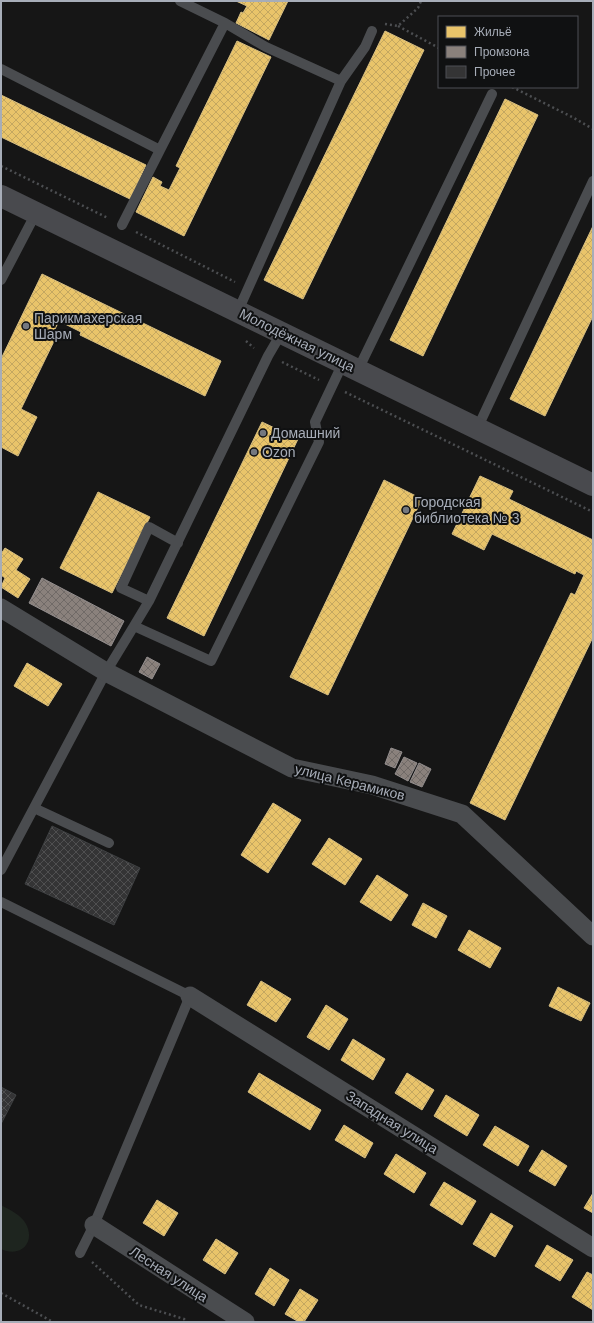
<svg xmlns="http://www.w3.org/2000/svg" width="594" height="1323" font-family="Helvetica,sans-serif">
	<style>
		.garden { fill: #1e251f }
		.homes { fill: url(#homes-cross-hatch); stroke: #d5bd81 }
		.industry { fill: url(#industry-cross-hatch); stroke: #938e8e }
		.building { fill: url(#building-cross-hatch); stroke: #3e4042 }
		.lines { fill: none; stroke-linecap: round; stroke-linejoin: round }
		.path { stroke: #4c4e51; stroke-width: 2.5; stroke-dasharray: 2 3; stroke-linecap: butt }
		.lane { stroke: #4a4c4f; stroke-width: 10 }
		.street { stroke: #4a4c4f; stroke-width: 19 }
		.secondary { stroke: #494a4e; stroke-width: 22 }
		.poi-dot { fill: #74787f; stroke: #101112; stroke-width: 1.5 }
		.labels { text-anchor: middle; stroke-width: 4; stroke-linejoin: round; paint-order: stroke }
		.poi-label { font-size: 14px; fill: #a7adb8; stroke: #101112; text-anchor: start }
		.street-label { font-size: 14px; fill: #a7adb8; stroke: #101112 }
	</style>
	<defs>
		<pattern id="homes-cross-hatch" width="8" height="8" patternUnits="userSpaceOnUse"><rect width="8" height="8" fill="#e9c46a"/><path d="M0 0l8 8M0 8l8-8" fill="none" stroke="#c4a760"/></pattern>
		<pattern id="industry-cross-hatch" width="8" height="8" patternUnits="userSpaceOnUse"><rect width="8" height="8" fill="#8a817c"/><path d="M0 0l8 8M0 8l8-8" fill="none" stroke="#706a67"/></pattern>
		<pattern id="building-cross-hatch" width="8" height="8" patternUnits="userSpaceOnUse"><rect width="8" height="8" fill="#343435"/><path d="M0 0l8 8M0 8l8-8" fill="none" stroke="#4f4f50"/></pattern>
	</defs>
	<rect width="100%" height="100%" fill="#161616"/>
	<path class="garden" d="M 1,1205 C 10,1210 21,1215 26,1224 C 36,1243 20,1258 1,1249 Z"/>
	<path class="homes" d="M 236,1 L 288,1 L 269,40 L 236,23 L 241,12 L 243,13 L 247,6 Z
		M 385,31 L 424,50 L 303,299 L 264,280 Z
		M 237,41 L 271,57 L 184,236 L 136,212 L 153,177 L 162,182 L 160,186 L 169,190 L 180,168 L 176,166 Z
		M 1,95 L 146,165 L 130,199 L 1,137 Z
		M 505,99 L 538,115 L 423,356 L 390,340 Z
		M 593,226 L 593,316 L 545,416 L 510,399 Z
		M 42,274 L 221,361 L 205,396 L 80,335 L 81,332 L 59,321 L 55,329 L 59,331 L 21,409 L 37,417 L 18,456 L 1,447 L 1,359 Z
		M 262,422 L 298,439 L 204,636 L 167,618 Z
		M 480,476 L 513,491 L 509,499 L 593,540 L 593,637 L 505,820 L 470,803 L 571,593 L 575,595 L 584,575 L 576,571 L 575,574 L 492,534 L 484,550 L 452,534 Z
		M 384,480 L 422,499 L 328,695 L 290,677 Z
		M 98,492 L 150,517 L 112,593 L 60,568 Z
		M 5,548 L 23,559 L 16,570 L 30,579 L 18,598 L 1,587 L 5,578 L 1,575 L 1,554 Z
		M 27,663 L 62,684 L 48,706 L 14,686 Z
		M 273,803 L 301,820 L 268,873 L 241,855 Z
		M 329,838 L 362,859 L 345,885 L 312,864 Z
		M 377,875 L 408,895 L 391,921 L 360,902 Z
		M 423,903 L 447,916 L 436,938 L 412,925 Z
		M 469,930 L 501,948 L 490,968 L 458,950 Z
		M 261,981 L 291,999 L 276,1022 L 247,1005 Z
		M 558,987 L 590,1003 L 581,1021 L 549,1006 Z
		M 326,1005 L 348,1019 L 329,1050 L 307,1037 Z
		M 353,1039 L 385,1059 L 373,1080 L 341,1060 Z
		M 259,1073 L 321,1110 L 310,1130 L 248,1092 Z
		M 407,1073 L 434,1090 L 422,1110 L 395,1093 Z
		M 446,1095 L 479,1115 L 467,1136 L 434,1116 Z
		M 344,1125 L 373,1143 L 365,1158 L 335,1140 Z
		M 495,1126 L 529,1146 L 518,1166 L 483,1145 Z
		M 542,1150 L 567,1166 L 555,1186 L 529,1171 Z
		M 396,1154 L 426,1173 L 414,1193 L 384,1174 Z
		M 444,1182 L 476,1201 L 462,1225 L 430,1205 Z
		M 593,1193 L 593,1213 L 584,1208 Z
		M 157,1200 L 178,1213 L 164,1236 L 143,1223 Z
		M 491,1213 L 513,1226 L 495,1257 L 473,1244 Z
		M 216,1239 L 238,1253 L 225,1274 L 203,1260 Z
		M 547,1245 L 573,1260 L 560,1281 L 535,1266 Z
		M 270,1268 L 289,1280 L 274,1306 L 255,1294 Z
		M 587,1272 L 593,1275 L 593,1310 L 572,1297 Z
		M 300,1289 L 318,1300 L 304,1322 L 299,1322 L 285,1314 Z"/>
	<path class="industry" d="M 42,578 L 124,621 L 111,646 L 29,603 Z
		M 147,657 L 160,664 L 152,679 L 139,672 Z
		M 391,748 L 402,752 L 395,768 L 385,764 Z
		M 404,757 L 417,763 L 408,781 L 395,774 Z
		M 419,763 L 431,769 L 422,787 L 410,782 Z"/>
	<path class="building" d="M 52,826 L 140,868 L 114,925 L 25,884 Z
		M 1,1087 L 16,1095 L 1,1124 Z"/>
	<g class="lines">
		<path class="path" d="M 385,24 L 398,26 L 418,8 L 421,1
			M 398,26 L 439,48
			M 512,87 L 574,118 L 593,129
			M 1,166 L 108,218
			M 136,232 L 235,282
			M 246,341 L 254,348
			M 282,362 L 319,380
			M 345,392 L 593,512
			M 92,1262 L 139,1305 L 184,1319 L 187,1322
			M 1,1293 L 53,1322"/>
		<path class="lane" d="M 225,23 L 266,47 L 341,81
			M 1,69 L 160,150 L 225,23 L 180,1
			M 122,225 L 160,150
			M 1,280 L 36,213
			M 238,311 L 341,81 L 365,47 L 372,31
			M 282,332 L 268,356 L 149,601 L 134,626 L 211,661 L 319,442 L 315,422 L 343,363
			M 358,370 L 492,94
			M 477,429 L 593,181
			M 149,601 L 121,588 L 149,527 L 178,543
			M 34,808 L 109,843
			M 1,870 L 106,672 L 134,626
			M 1,902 L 190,996 L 94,1225 L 80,1253"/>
		<path class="street" d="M 1,608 L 106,672 L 292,768 L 372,785 L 462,814 L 593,936
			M 190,996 L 593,1248
			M 94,1225 L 245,1322"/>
		<path class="secondary" d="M 1,196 L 593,485"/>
	</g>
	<g class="poi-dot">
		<circle cx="26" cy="326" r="4"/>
		<circle cx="263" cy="433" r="4"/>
		<circle cx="254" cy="452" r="4"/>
		<circle cx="406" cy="510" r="4"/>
	</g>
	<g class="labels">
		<g class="poi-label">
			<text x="34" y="323">Парикмахерская<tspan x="34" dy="16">Шарм</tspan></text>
			<text x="271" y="438">Домашний</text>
			<text x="262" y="457">Ozon</text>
			<text x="414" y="507">Городская<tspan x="414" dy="16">библиотека № 3</tspan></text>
		</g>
		<g class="street-label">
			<text transform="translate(297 340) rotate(26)" y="5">Молодёжная улица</text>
			<text transform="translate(350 782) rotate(14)" y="5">улица Керамиков</text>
			<text transform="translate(392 1122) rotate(32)" y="5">Западная улица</text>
			<text transform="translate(169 1274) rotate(33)" y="5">Лесная улица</text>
		</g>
	</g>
	<rect width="594" height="1323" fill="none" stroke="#a7adb8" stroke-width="4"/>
	<rect x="438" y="16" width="140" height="72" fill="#101112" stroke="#4c4f54"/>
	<rect x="446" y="26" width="20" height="12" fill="#e9c46a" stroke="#4c4f54"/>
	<text x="474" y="36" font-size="12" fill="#a7adb8">Жильё</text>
	<rect x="446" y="46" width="20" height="12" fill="#8a817c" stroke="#4c4f54"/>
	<text x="474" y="56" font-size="12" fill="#a7adb8">Промзона</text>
	<rect x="446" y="66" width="20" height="12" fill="#343435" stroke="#4c4f54"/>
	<text x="474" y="76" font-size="12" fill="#a7adb8">Прочее</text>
</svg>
